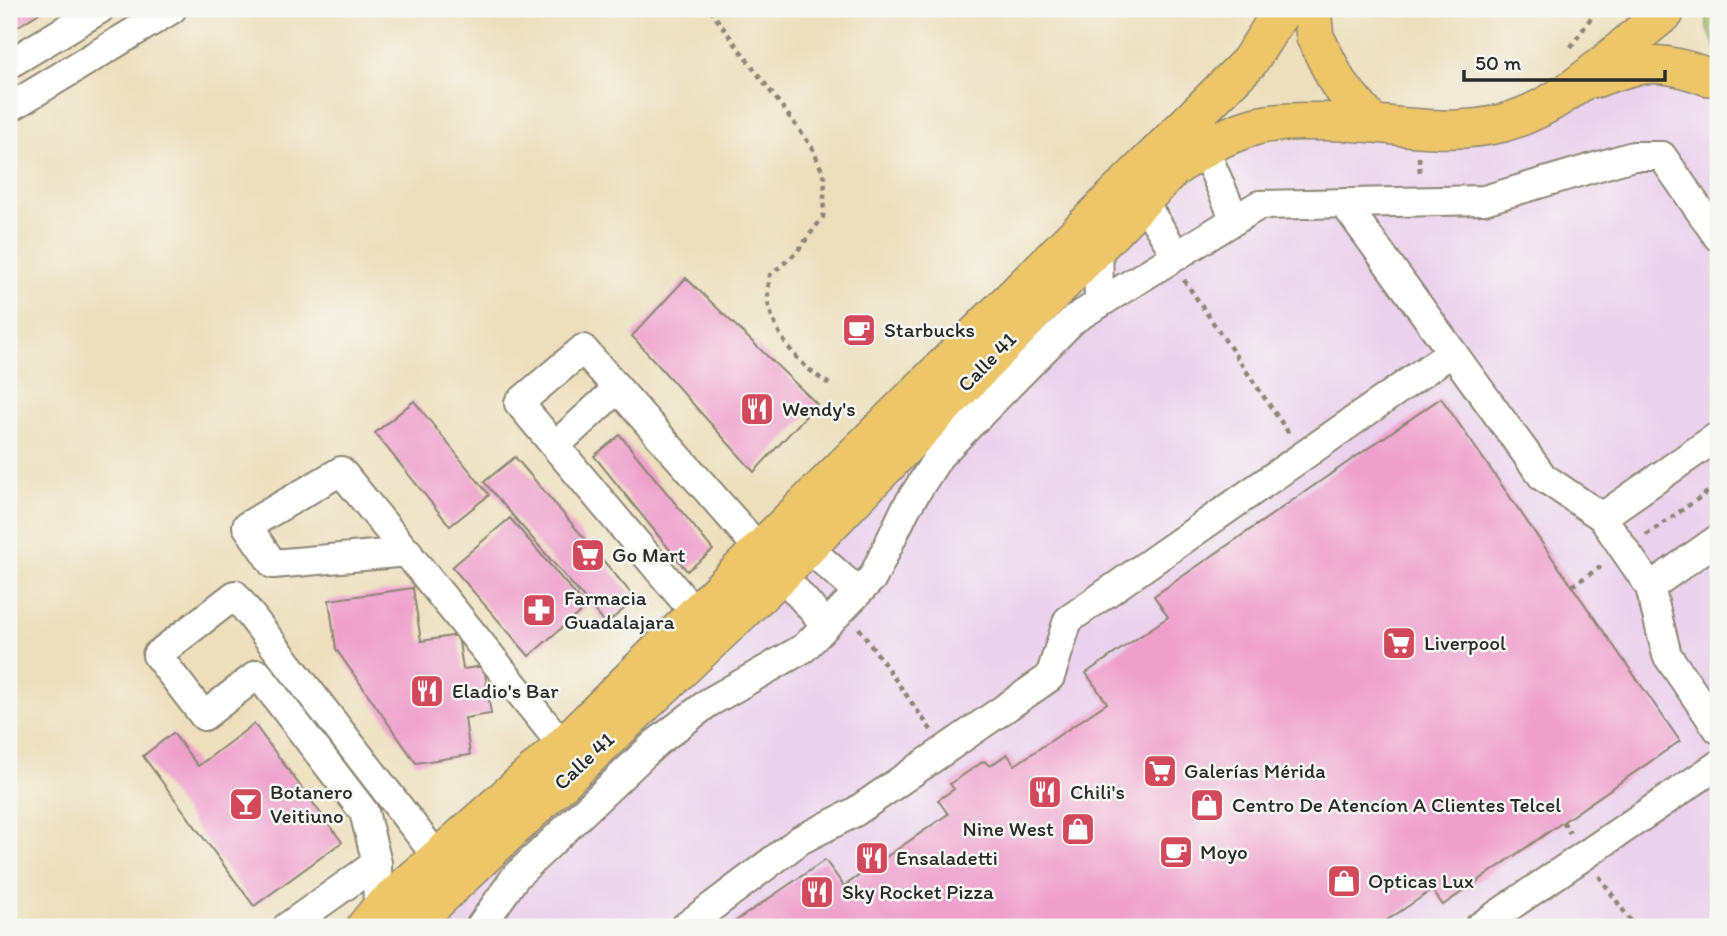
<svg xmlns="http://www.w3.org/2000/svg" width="1727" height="936" font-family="Itim,sans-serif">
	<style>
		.built { fill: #ead1ec }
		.grass { fill: url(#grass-tufts); stroke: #69784c; stroke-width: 2 }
		.building { fill: #eea0ca }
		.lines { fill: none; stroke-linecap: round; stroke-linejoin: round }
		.minor-casing { stroke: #8c8574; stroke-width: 32 }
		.major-casing { stroke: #8c8574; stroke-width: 40 }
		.path { stroke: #8c8574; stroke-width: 4.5; stroke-dasharray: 5 5; stroke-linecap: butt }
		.minor { stroke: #fff; stroke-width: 28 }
		.major { stroke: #ecc669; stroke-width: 37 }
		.labels { text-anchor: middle; stroke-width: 5; stroke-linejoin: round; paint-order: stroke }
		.poi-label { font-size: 21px; fill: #2b2b2b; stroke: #f6f6f2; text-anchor: start }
		.street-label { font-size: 21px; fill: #2b2b2b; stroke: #f6f6f2 }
	</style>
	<defs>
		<pattern id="grass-tufts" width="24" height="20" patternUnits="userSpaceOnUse" patternTransform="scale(1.75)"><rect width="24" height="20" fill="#a7c66e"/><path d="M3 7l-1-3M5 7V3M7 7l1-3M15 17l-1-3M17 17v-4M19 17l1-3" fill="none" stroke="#90aa5f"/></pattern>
	</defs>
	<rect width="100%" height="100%" fill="#f6f6f2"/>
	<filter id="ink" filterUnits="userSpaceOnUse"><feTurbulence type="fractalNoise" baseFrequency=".0143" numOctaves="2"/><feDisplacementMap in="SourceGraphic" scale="14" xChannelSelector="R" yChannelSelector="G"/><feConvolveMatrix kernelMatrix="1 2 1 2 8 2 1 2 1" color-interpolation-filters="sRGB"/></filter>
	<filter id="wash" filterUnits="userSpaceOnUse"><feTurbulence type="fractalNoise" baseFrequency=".00686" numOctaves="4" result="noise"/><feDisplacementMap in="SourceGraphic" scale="28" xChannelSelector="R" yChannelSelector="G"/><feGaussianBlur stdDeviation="1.57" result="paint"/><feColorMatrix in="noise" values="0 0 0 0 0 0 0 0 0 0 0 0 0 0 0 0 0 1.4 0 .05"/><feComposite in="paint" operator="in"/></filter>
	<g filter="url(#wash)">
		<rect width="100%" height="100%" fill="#eddfbd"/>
		<path class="built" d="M 1708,77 L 1718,92 L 1718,927 L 428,927 L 1084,276 L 1237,143 L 1446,131 L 1581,84 Z"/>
		<path class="grass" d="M 1707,9 L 1718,9 L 1718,52 L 1707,27 Z"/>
		<g id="blocks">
			<path class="building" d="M 9,9 L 40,9 L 39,13 L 9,32 Z
				M 686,278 L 817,404 L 754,472 L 632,336 Z
				M 1441,398 L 1680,741 L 1443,905 L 1432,890 L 1377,927 L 727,927 L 825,860 L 844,886 L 948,814 L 938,800 L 954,789 L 950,784 L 984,761 L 990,766 L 1007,754 L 1015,765 L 1107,703 L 1086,673 L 1168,617 L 1154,596 Z
				M 414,401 L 489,495 L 450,526 L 375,433 Z
				M 620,435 L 713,550 L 687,571 L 594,456 Z
				M 515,457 L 636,599 L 606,624 L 484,482 Z
				M 510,518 L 586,607 L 529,656 L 452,567 Z
				M 413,588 L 421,641 L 458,635 L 463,669 L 484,666 L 491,714 L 465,718 L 470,755 L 416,763 L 336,649 L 329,600 Z
				M 254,724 L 342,842 L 254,906 L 143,756 L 173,733 L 198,766 Z"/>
		</g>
	</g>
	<g filter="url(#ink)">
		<use href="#blocks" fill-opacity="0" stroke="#8c8574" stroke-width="2"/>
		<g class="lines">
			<g class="minor-casing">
				<path id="minor" d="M 9,64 L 100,9
					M 9,108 L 172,9
					M 1197,132 L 1235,220
					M 1133,185 L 1177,256
					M 1344,203 L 1543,477 L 1602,517 L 1650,587 L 1667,655 L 1718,729
					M 1098,233 L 1099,304
					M 555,446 L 617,389
					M 1602,517 L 1718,436
					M 795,536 L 858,592
					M 408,552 L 273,564 L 247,526 L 341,471 L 563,746
					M 1650,587 L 1718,539
					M 695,613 L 519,403 L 583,349 L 826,625
					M 378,911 L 377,863 L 364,812 L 258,674 L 204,716 L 157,655 L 235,595 L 438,858
					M 287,927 L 377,863
					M 480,927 L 516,876 L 656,743 L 708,703 L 804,648 L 813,639 L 873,577 L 906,508 L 939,456 L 1074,319 L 1259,205 L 1484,200 L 1633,156 L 1662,156 L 1718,237
					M 685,927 L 800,840 L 855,812 L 1050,677 L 1068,620 L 1452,352
					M 1479,927 L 1718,765"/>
			</g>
			<g class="major-casing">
				<path id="major" d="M 1312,9 L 1315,37 L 1338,83 L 1372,123
					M 1595,79 C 1642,61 1661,59 1708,77
					M 365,927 L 378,911 L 563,746 L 1249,62 L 1283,9
					M 409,927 L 782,574 L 1173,169 C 1198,151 1222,136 1253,127 C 1279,118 1356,122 1386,125 C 1426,129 1463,133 1503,123 C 1569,105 1612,53 1665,13"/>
			</g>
			<path class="path" d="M 713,9 L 713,14 L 812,147 L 825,178 L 823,217 L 796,253 L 770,275 C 769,284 767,294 768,302 C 775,338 802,369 833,386
				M 1571,47 L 1597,9
				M 1419,157 L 1420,176
				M 1184,280 L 1290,435
				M 1646,535 L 1718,485
				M 1572,586 L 1605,564
				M 859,628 L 931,730
				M 1563,822 L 1570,833
				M 1599,876 L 1635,927"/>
			<use href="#minor" class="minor"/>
			<use href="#major" class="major"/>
		</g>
	</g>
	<defs>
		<g id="cafe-square" transform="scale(1.75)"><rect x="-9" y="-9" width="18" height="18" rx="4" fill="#d1495b" stroke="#f6f6f2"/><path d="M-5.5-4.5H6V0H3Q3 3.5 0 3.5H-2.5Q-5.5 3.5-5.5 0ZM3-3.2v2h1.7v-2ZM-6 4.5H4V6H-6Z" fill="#fff"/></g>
		<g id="restaurant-square" transform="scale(1.75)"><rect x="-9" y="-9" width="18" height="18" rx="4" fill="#d1495b" stroke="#f6f6f2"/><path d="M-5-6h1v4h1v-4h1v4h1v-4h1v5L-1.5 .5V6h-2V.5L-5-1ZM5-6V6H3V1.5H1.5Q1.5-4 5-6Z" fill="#fff"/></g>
		<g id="supermarket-square" transform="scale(1.75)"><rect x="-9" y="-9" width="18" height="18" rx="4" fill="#d1495b" stroke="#f6f6f2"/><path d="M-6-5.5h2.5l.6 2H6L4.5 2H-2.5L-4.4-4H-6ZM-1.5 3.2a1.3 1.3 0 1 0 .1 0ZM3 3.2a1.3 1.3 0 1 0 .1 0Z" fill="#fff"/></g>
		<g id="pharmacy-square" transform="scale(1.75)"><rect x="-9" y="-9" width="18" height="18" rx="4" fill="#d1495b" stroke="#f6f6f2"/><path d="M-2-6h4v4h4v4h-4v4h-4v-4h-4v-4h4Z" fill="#fff"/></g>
		<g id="bar-square" transform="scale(1.75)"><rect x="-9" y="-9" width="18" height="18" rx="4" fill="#d1495b" stroke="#f6f6f2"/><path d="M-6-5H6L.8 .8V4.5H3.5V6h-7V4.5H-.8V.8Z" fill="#fff"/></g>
		<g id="shop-square" transform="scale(1.75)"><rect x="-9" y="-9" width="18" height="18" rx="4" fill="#d1495b" stroke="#f6f6f2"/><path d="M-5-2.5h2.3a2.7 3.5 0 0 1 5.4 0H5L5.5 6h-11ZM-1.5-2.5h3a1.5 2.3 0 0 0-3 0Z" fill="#fff"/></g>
	</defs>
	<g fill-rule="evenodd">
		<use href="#cafe-square" x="859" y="330"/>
		<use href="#restaurant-square" x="757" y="409"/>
		<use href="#supermarket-square" x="588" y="555"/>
		<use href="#pharmacy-square" x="539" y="610"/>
		<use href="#supermarket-square" x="1399" y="643"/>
		<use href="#restaurant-square" x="427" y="691"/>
		<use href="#supermarket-square" x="1160" y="771"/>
		<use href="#restaurant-square" x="1045" y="792"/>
		<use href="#bar-square" x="246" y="804"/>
		<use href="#shop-square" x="1207" y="805"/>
		<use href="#shop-square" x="1078" y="829"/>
		<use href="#cafe-square" x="1176" y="852"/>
		<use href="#restaurant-square" x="872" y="858"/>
		<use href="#shop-square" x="1344" y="881"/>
		<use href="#restaurant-square" x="817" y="892"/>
	</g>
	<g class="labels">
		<g class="poi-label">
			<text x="884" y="337">Starbucks</text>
			<text x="782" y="416">Wendy's</text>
			<text x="612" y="562">Go Mart</text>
			<text x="564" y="605">Farmacia<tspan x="564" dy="24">Guadalajara</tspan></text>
			<text x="1424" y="650">Liverpool</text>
			<text x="452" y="698">Eladio's Bar</text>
			<text x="1184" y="778">Galerías Mérida</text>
			<text x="270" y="799">Botanero<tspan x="270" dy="24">Veitiuno</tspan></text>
			<text x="1070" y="799">Chili's</text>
			<text x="1232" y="812">Centro De Atencíon A Clientes Telcel</text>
			<text x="1054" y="836" text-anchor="end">Nine West</text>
			<text x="1200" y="859">Moyo</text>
			<text x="896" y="865">Ensaladetti</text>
			<text x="1368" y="888">Opticas Lux</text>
			<text x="842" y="899">Sky Rocket Pizza</text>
		</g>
		<g class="street-label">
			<text transform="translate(987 362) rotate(-46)" y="7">Calle 41</text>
			<text transform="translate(584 761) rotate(-43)" y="7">Calle 41</text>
		</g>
	</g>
	<rect width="1727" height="936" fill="none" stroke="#f6f6f2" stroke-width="35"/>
	<path d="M1464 70v10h201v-10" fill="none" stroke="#2b2b2b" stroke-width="3.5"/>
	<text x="1475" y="70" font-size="21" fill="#2b2b2b" stroke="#f6f6f2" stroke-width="5" paint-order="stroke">50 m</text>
</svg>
